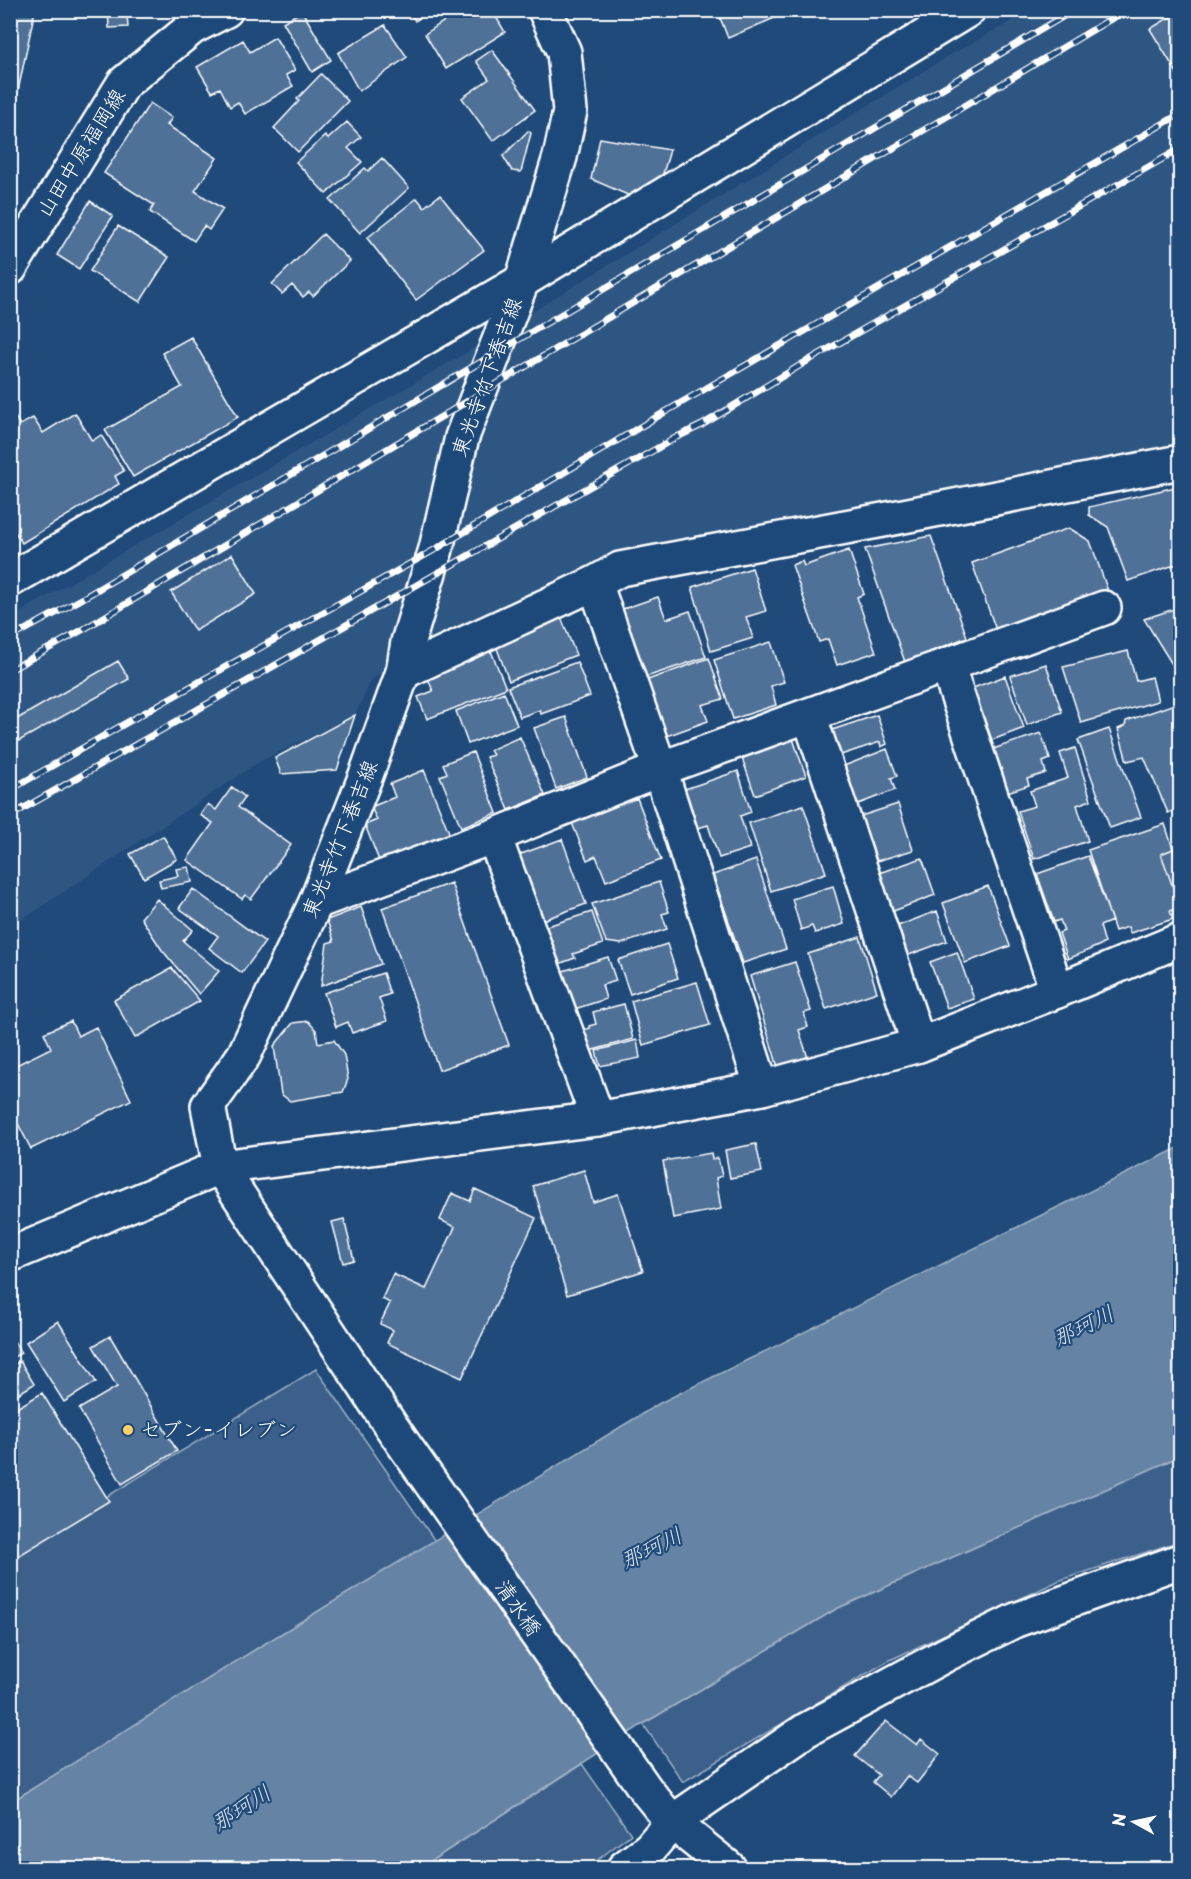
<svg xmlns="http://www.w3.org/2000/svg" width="1191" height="1879" font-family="'Playpen Sans','Klee One',sans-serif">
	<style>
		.built { fill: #2e5683 }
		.green { fill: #3c618b; stroke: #9eb0c5; stroke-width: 1.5 }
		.water { fill: #6583a4; stroke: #a3b5c8; stroke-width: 1.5 }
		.building { fill: #507197; stroke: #fff; stroke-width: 1.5 }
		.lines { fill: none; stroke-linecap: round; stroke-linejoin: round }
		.minor-casing { stroke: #fff; stroke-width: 38 }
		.tertiary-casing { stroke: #fff; stroke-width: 38 }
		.secondary-casing { stroke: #fff; stroke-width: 38 }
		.minor { stroke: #1f4a7a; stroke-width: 33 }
		.tertiary { stroke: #1f4a7a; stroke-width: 33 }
		.secondary { stroke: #1f4a7a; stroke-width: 33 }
		.rail-casing { stroke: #fff; stroke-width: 7 }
		.rail { stroke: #1f4a7a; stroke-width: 4.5; stroke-dasharray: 14; stroke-linecap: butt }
		.poi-dot { fill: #ffd166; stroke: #1f4a7a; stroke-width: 2 }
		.labels { text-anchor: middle; stroke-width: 4.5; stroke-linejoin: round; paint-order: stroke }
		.street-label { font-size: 21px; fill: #fff; stroke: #1f4a7a }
		.poi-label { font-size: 21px; fill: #fff; stroke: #1f4a7a; text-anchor: start }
		.water-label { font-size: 22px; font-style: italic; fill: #d8e0e8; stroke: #1f4a7a }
	</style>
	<rect width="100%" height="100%" fill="#1f4a7a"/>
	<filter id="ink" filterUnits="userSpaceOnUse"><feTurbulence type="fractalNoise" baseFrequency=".0167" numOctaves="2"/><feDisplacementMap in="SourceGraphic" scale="12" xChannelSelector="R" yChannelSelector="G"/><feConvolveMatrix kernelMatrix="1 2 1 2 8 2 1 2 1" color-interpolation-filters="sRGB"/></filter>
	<g filter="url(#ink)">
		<path class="built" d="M 1030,11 L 1180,11 L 1180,449 L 599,559 L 455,635 L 429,645 L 372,679 L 355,715 L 259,762 L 11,927 L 10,618 L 452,361 L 952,54 Z"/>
		<path class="green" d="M 316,1369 L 435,1541 L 11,1802 L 11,1555 Z
			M 1180,1456 L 1180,1541 L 1058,1581 L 888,1661 L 683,1782 L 643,1724 L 836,1609 Z
			M 582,1764 L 631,1834 L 587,1868 L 420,1868 Z"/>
		<path class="water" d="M 1180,1147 L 1180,1456 L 836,1609 L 643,1724 L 420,1868 L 11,1868 L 11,1802 L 256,1649 L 660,1403 Z"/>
		<path class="building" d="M 10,10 L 35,10 L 14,110 L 10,109 Z
			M 108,10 L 154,10 L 155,14 L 127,15 L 128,27 L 109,28 Z
			M 409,10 L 433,10 L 415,21 Z
			M 461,10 L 492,10 L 505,32 L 446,69 L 425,34 Z
			M 717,10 L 793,10 L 728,38 Z
			M 302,11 L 331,60 L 312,72 L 283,22 Z
			M 1180,11 L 1180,78 L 1150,29 Z
			M 385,25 L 407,57 L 359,91 L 338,53 Z
			M 275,37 L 295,70 L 286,75 L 293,86 L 245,114 L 238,102 L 230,107 L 220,88 L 212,92 L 197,67 L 243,40 L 250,52 Z
			M 492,50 L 535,110 L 493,141 L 462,98 L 489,79 L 476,61 Z
			M 321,74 L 348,101 L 298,152 L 274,128 L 299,101 L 297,99 Z
			M 150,103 L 172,118 L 167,125 L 217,158 L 195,191 L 223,209 L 209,230 L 204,226 L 194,241 L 150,212 L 154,205 L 104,173 Z
			M 347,122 L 361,137 L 348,148 L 362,162 L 326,194 L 296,162 L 325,136 L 328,139 Z
			M 528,131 L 531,133 L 521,172 L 512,171 L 503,156 Z
			M 600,138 L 670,150 L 662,177 L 630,196 L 591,179 Z
			M 382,158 L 409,188 L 360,233 L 330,200 L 365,168 L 368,171 Z
			M 440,195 L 484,250 L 416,300 L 367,238 L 417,198 L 424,207 Z
			M 90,201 L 113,216 L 79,269 L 57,255 Z
			M 118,226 L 169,257 L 140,302 L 90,271 Z
			M 323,234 L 350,261 L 313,296 L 309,292 L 303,297 L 292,285 L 282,294 L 272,284 Z
			M 191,337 L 238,417 L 133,477 L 105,430 L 182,387 L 162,353 Z
			M 75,413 L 92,441 L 101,435 L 124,471 L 115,476 L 119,484 L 22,543 L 15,532 L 10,535 L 10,455 L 17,451 L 10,440 L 10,420 L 15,417 L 20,425 L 33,418 L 43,433 Z
			M 1180,486 L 1180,563 L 1128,581 L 1108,527 L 1089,515 L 1089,507 Z
			M 1069,528 L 1090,541 L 1108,591 L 996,630 L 972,563 Z
			M 931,536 L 967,637 L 905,662 L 865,549 Z
			M 849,550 L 864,594 L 857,597 L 876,652 L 837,665 L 828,639 L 819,642 L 792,565 L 802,561 L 804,566 Z
			M 232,554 L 256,594 L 195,631 L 171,592 Z
			M 752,568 L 766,611 L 746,617 L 753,638 L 711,651 L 692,587 Z
			M 658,597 L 666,619 L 690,611 L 706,657 L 646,677 L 636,647 L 630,649 L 617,611 Z
			M 1180,607 L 1180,677 L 1144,619 Z
			M 561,617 L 576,655 L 509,681 L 495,643 Z
			M 771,642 L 784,682 L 771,686 L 776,705 L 733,719 L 714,660 Z
			M 491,651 L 506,688 L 427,719 L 418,697 L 433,691 L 427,676 Z
			M 1128,651 L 1136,681 L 1152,677 L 1158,701 L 1081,723 L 1063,667 Z
			M 709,658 L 723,699 L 702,705 L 708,721 L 661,738 L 642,682 Z
			M 118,661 L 129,679 L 10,746 L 10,723 Z
			M 577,662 L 590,696 L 541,714 L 540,710 L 520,717 L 508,687 Z
			M 1046,664 L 1062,712 L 1027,725 L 1010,676 Z
			M 1005,676 L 1024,728 L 992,740 L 973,688 Z
			M 504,692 L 517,725 L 468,744 L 456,711 Z
			M 1180,702 L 1180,808 L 1168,813 L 1144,757 L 1127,761 L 1118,729 L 1125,726 L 1126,721 Z
			M 355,715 L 337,770 L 281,774 L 275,758 Z
			M 877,715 L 887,744 L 881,747 L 880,742 L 838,756 L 829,731 Z
			M 566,717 L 587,777 L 556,789 L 534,728 Z
			M 1109,729 L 1141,817 L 1110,828 L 1078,740 Z
			M 1041,733 L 1050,759 L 1043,762 L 1046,773 L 1027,779 L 1029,785 L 1001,794 L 987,751 Z
			M 520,737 L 545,795 L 509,810 L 486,757 L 493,755 L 490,750 Z
			M 793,739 L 806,776 L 755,795 L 742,758 Z
			M 1075,748 L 1091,800 L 1077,805 L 1088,841 L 1034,859 L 1018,811 L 1035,806 L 1030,791 L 1068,778 L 1060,753 Z
			M 887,749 L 897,776 L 891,778 L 895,790 L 853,806 L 839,768 Z
			M 473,752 L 497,813 L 461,827 L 440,776 L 447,773 L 443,764 Z
			M 424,770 L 450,835 L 380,863 L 365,825 L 377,820 L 371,807 L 395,797 L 390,784 Z
			M 738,771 L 751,812 L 740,816 L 750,848 L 719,858 L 708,825 L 698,828 L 685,789 Z
			M 232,787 L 245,797 L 238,807 L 291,845 L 251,899 L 245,895 L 242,899 L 187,860 L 213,823 L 200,815 L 208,804 L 216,810 Z
			M 637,798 L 661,860 L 606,881 L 596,856 L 587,860 L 572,823 Z
			M 898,804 L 913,850 L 877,861 L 861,816 Z
			M 803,805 L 826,873 L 771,891 L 749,823 Z
			M 1165,824 L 1173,849 L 1161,854 L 1180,907 L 1170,911 L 1173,919 L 1130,933 L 1128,927 L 1115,931 L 1088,850 Z
			M 163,836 L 177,859 L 144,878 L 130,854 Z
			M 562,839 L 586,904 L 529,925 L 505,860 Z
			M 1173,849 L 1180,870 L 1180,907 L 1161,854 Z
			M 1088,856 L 1112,921 L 1100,926 L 1105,943 L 1068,959 L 1059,933 L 1064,931 L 1060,920 L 1054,922 L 1037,874 Z
			M 922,858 L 935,895 L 891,912 L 876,874 Z
			M 756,860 L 786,949 L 743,963 L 713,875 Z
			M 189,867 L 192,882 L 161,888 L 159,880 L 178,876 L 176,869 Z
			M 659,882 L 669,912 L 662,914 L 667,929 L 621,944 L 606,942 L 592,904 Z
			M 451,883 L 509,1045 L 439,1070 L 382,908 Z
			M 833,886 L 844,924 L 815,933 L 812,926 L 801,930 L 792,899 Z
			M 988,886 L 1010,946 L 965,963 L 943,903 Z
			M 193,889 L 265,942 L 242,973 L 209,948 L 218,936 L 179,908 Z
			M 157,899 L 193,930 L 183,941 L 219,971 L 199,994 L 162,950 L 141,918 Z
			M 361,907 L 381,964 L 321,986 L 327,943 L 334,941 L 327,920 Z
			M 937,911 L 947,941 L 906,956 L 895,927 Z
			M 592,912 L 603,944 L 573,954 L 575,958 L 550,967 L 531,931 Z
			M 860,937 L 877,992 L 826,1009 L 808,954 Z
			M 667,944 L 678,978 L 630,994 L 618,960 Z
			M 957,952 L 974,999 L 947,1008 L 930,962 Z
			M 608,957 L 616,981 L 602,985 L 606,999 L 559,1014 L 547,976 Z
			M 795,962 L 811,1011 L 804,1013 L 808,1027 L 799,1030 L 808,1058 L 778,1067 L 750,976 Z
			M 172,968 L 200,1001 L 135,1038 L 114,1000 Z
			M 383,973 L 390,994 L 379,998 L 387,1021 L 352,1033 L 348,1022 L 336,1027 L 324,993 Z
			M 697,982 L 710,1025 L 643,1045 L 631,1001 Z
			M 624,1004 L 633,1039 L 575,1055 L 569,1034 L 590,1028 L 589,1026 L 596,1024 L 593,1012 Z
			M 71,1021 L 78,1036 L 96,1027 L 131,1100 L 31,1149 L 10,1108 L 10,1068 L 51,1048 L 44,1033 Z
			M 308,1021 L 316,1030 L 318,1043 L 334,1040 L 344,1055 L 348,1079 L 343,1092 L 290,1101 L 281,1094 L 274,1046 L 293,1023 Z
			M 637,1040 L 640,1058 L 600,1066 L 596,1051 Z
			M 756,1144 L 762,1172 L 730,1178 L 725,1150 Z
			M 711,1153 L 712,1159 L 718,1158 L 722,1176 L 716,1178 L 721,1209 L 673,1218 L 663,1161 Z
			M 584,1170 L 593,1202 L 618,1194 L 643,1271 L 567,1295 L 533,1186 Z
			M 475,1189 L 536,1218 L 462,1378 L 387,1343 L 393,1330 L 380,1324 L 390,1303 L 382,1299 L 393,1274 L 426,1289 L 455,1227 L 440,1220 L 452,1193 L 470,1201 Z
			M 344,1219 L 354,1260 L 343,1263 L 332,1222 Z
			M 58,1321 L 96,1382 L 64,1402 L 26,1342 Z
			M 10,1335 L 21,1353 L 10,1359 Z
			M 110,1336 L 177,1451 L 122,1484 L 79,1409 L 117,1387 L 93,1346 Z
			M 20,1361 L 34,1384 L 10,1399 L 10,1367 Z
			M 42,1393 L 109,1501 L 10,1561 L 10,1412 Z
			M 886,1721 L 917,1745 L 921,1739 L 940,1754 L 917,1783 L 907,1776 L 891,1797 L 873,1782 L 879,1775 L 855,1756 Z"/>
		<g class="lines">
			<g class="minor-casing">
				<path id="minor" d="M 10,580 L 522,281 L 968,10
					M 595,583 L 660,769 L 762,1088
					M 947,665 L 1057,991
					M 403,672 L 595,583 L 620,569 L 883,520 L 1180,462
					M 809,715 L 919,1045
					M 494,836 L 598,1119
					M 316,902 L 494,836 L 660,769 L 1104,608
					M 220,1167 L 391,1426 L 646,1790 L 672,1822 L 729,1868
					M 624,1868 L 650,1848 L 672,1822 L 806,1730 L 947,1654 L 1016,1620 L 1180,1561"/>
			</g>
			<g class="tertiary-casing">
				<path id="tertiary" d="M 220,1167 L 598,1119 L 762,1088 L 919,1045 L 1057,991 L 1180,940"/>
			</g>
			<g class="secondary-casing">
				<path id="secondary" d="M 10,268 L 124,83 L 193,27 L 226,10
					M 10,1255 L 220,1167 L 208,1106 L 244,1055 L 316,902 L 366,775 L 403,672 L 408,642 L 436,549 L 462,437 L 522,281 L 560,157 L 570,111 L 564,52 L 545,10"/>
			</g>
			<use href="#minor" class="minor"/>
			<use href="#tertiary" class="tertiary"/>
			<use href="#secondary" class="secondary"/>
			<g class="rail-casing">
				<path id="rail" d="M 10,638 L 78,601 L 1074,10
					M 10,670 L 84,629 L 1126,10
					M 10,790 L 126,723 L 436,549 L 660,415 L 1180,114
					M 10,816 L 677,437 L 702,425 L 804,363 L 1180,149"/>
			</g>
			<use href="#rail" class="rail"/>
		</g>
	</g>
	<circle class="poi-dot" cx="128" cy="1430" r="6"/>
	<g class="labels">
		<g class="street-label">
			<text transform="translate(81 153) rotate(-58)" y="7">山田中原福岡線</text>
			<text transform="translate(487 377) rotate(-70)" y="7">東光寺竹下春吉線</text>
			<text transform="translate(340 839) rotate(-68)" y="7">東光寺竹下春吉線</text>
			<text transform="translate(518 1608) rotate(55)" y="7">清水橋</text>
		</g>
		<g class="poi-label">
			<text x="140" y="1437">セブン-イレブン</text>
		</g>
		<g class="water-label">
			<text transform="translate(1083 1326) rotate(-27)" y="8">那珂川</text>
			<text transform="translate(651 1548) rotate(-27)" y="8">那珂川</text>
			<text transform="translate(241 1808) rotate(-33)" y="8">那珂川</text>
		</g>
	</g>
	<rect width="1191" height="1879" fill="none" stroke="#1f4a7a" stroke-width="36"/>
	<rect x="18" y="18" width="1155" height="1843" fill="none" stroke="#fff" stroke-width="2" filter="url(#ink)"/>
	<g transform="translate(1134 1822) rotate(278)" stroke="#1f4a7a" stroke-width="4.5" paint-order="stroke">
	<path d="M0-4.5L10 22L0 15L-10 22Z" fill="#ffffff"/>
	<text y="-9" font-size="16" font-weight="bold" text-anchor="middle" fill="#ffffff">N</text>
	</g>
</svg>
